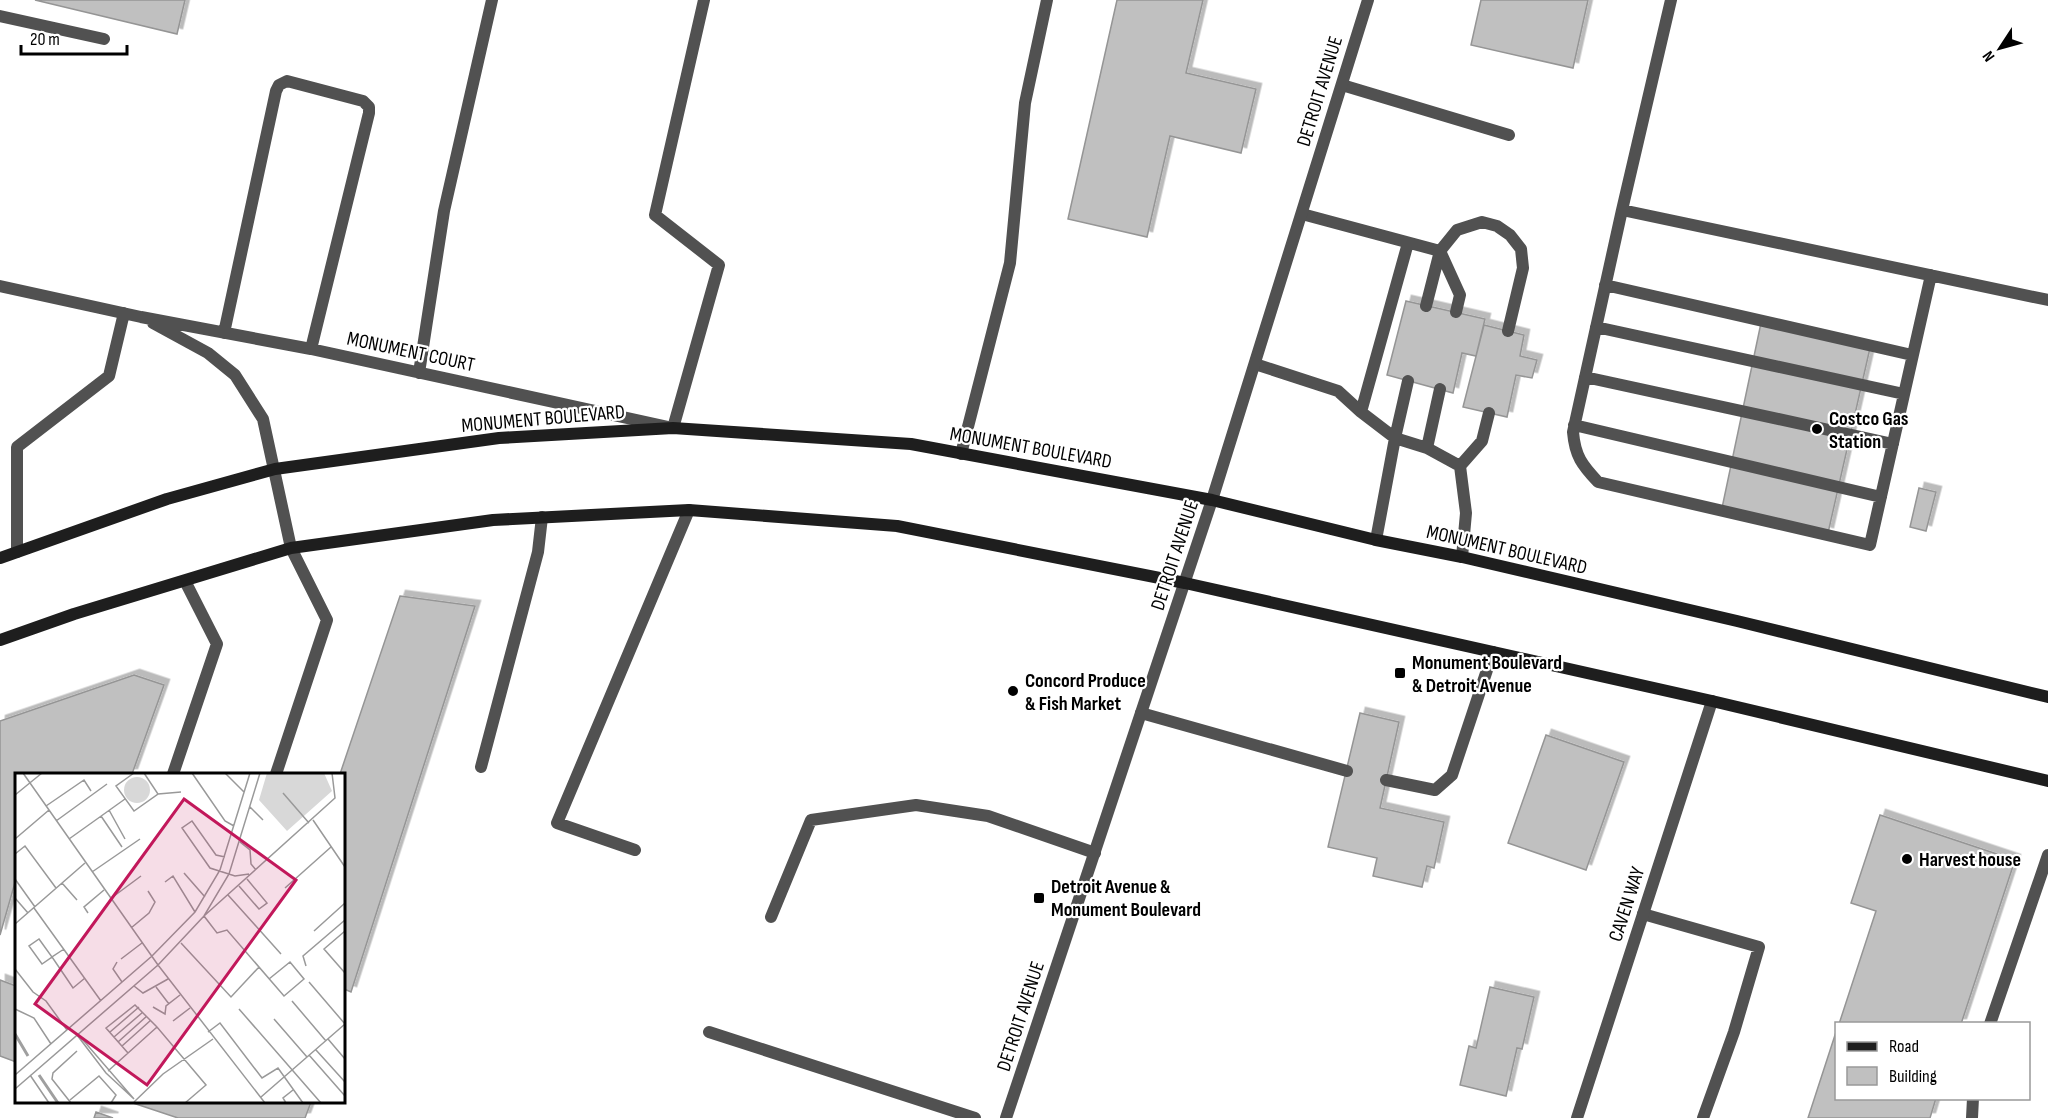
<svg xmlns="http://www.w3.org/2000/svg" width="2048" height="1118" font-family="'Sofia Sans Condensed',sans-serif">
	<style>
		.building { fill: #c0c0c0; stroke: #959595; stroke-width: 1.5; filter: url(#shadow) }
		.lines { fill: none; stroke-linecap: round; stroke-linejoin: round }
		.service { stroke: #515151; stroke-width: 12 }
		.minor { stroke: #515151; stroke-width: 12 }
		.tertiary { stroke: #515151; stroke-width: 12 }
		.secondary { stroke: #1e1e1e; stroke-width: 12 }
		.poi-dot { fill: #000; stroke: #fff; stroke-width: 2 }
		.labels { text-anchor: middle; stroke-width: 4.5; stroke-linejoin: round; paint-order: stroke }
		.street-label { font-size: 20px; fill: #000; stroke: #fff }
		.poi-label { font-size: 20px; font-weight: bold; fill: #000; stroke: #fff; text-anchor: start }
		.inset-river { fill: none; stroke: #9f9f9f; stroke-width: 3 }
		.inset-road { fill: none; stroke: #999; stroke-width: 1.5 }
		.view { fill: #c2185b; fill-opacity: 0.15; stroke: #c2185b; stroke-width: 3 }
		.inset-edge { fill: none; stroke: #000; stroke-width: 3 }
	</style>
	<defs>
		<filter id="shadow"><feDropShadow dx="5.5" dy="-5.5" stdDeviation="0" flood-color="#0004"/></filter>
	</defs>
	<rect width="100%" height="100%" fill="#fff"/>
	<path class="building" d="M 35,0 L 185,0 L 177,34 Z
		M 1117,0 L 1203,0 L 1186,73 L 1256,89 L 1241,153 L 1170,136 L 1147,237 L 1068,219 Z
		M 1481,0 L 1588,0 L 1573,68 L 1471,45 Z
		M 1406,301 L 1485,319 L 1476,356 L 1462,353 L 1453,393 L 1387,375 Z
		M 1761,323 L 1870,348 L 1828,533 L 1722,508 Z
		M 1484,325 L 1524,335 L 1520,356 L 1537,360 L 1532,378 L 1516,375 L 1507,417 L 1463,407 Z
		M 1919,488 L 1936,492 L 1926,531 L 1910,527 Z
		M 400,596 L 475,606 L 351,992 L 344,989 L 344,774 L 340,774 Z
		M 134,675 L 164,685 L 132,774 L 16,774 L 16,879 L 0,935 L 0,721 Z
		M 1360,713 L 1399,722 L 1380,808 L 1444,822 L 1434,868 L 1427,866 L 1422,887 L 1373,876 L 1377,858 L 1328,847 Z
		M 1546,735 L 1624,762 L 1586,870 L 1508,843 Z
		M 1880,815 L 2015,860 L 1961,1024 L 1839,1024 L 1876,911 L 1851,903 Z
		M 0,980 L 16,986 L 16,1062 L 0,1056 Z
		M 1490,987 L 1534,997 L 1522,1049 L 1517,1048 L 1506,1096 L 1460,1085 L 1469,1046 L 1476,1048 Z
		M 1836,1032 L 1836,1098 L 1936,1098 L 1930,1118 L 1808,1118 Z
		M 130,1102 L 311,1102 L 305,1118 L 178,1118 Z
		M 96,1112 L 113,1118 L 94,1118 Z"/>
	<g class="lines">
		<path class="service" d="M 1671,0 L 1622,210 L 2048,300
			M 0,16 L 104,39
			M 1342,85 L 1509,135
			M 1622,210 L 1573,432 C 1575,456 1582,465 1598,482 L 1870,545 L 1931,275
			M 1302,214 L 1440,251
			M 1440,251 L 1460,295 L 1456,312
			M 1605,285 L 1912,355
			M 0,286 L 141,317 L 311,349 L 673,428 L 719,265 L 655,215 L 704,0
			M 1426,306 L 1440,251 L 1457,230 L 1482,222 L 1497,226 L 1510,235 L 1521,249 L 1523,268 L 1508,331
			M 153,323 L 208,353 L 235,375 L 263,419 L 291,548 L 327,620 L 276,774
			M 1596,327 L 1904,394
			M 224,333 L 276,91 L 279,85 L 287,81 L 363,101 L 369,107 L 369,113 L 311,349
			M 1255,364 L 1338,391 L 1361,412 L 1395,438 L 1427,448 L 1460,466 L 1466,513 L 1462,557
			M 419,373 L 444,211 L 492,0
			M 1585,377 L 1893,444
			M 1361,412 L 1408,243
			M 1574,425 L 1881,497
			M 1427,448 L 1440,389
			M 961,454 L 1010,263 L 1025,103 L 1047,0
			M 1460,466 L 1482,441 L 1489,413
			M 1376,540 L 1395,438 L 1408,381
			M 17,552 L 17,447 L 109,376 L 124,313
			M 1141,713 L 1347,771
			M 481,767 L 538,552 L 542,517
			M 173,774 L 217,644 L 185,581
			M 1386,780 L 1435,790 L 1452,775 L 1493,652
			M 635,850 L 557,823 L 689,510
			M 1643,914 L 1759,947 L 1734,1032 L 1703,1118
			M 771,917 L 811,820 L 916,805 L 988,816 L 1095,853
			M 1990,1024 L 2048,855
			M 709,1032 L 975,1118
			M 1972,1118 L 1973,1098"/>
		<path class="minor" d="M 1577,1118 L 1712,701"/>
		<path class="tertiary" d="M 1006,1118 L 1212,500 L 1368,0"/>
		<path class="secondary" d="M 0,558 L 167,499 L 275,469 L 499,438 L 673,428 L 911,444 L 1212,500 L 1376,540 L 1462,557 L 1737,621 L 2048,697
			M 0,640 L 74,614 L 291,548 L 493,520 L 689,510 L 897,526 L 1185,583 L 1712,701 L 2048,781"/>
	</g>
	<g class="poi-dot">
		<circle cx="1817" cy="429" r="6"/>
		<rect x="1394" y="667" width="12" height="12" rx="3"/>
		<circle cx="1013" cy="691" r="6"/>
		<circle cx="1907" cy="859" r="6"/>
		<rect x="1033" y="892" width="12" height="12" rx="3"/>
	</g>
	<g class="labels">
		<g class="street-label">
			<text transform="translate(1319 91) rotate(-73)" y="7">DETROIT AVENUE</text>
			<text transform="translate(411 351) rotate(12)" y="7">MONUMENT COURT</text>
			<text transform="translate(543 418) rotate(-5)" y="7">MONUMENT BOULEVARD</text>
			<text transform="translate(1031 447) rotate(10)" y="7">MONUMENT BOULEVARD</text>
			<text transform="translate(1507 549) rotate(13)" y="7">MONUMENT BOULEVARD</text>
			<text transform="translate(1174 555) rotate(-72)" y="7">DETROIT AVENUE</text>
			<text transform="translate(1626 904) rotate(-72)" y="7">CAVEN WAY</text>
			<text transform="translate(1020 1016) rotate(-72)" y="7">DETROIT AVENUE</text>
		</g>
		<g class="poi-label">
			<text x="1829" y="425">Costco Gas<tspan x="1829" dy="23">Station</tspan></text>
			<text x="1412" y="669">Monument Boulevard<tspan x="1412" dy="23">&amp; Detroit Avenue</tspan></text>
			<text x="1025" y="687">Concord Produce<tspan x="1025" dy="23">&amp; Fish Market</tspan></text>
			<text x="1919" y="866">Harvest house</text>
			<text x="1051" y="893">Detroit Avenue &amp;<tspan x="1051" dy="23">Monument Boulevard</tspan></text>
		</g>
	</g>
	<g transform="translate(15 773)">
		<rect width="330" height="330" fill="#fff"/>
		<path d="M 252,0 L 309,0 L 317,18 L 272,58 L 244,27 ZM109 17a13 13 0 1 1 26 0a13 13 0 1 1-26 0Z" fill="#d8d8d8"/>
		<path class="inset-river" d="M 0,261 L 13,283M 24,302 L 43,330"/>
		<path class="inset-road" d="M 8,0 L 143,192 L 250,330M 119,0 L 101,13 L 119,38 L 143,21 L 129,0M 177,0 L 210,48 L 219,53M 210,0 L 229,19M 268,20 L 294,50M 143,21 L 166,19M 0,22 L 27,0M 31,33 L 69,7 L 76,18M 235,34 L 248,47M 94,37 L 110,66M 86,43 L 107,74M 298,47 L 330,94M 41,48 L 92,11M 0,66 L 34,37M 54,66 L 110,26M 225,69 L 235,77 L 236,91 L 241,97M 0,81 L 10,73 L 41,115M 210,84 L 201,82 L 177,48 L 167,55 L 195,95 L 220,103 L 234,101M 77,99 L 125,66M 169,100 L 190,124M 0,106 L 20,134M 150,109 L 158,103 L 180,139M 47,110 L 62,127M 224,113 L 244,136 L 252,130 L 232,106M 270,115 L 316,74M 213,122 L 266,181M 0,125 L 13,140M 95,126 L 126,103M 19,135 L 86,228M 73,140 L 69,134 L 89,117M 0,151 L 70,90M 116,155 L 134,140 L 140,129 L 133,118M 299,158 L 330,130M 330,158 L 309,176 L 330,200M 24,166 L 37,184 L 27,191 L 14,173 ZM 166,170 L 216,224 L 244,194M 49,176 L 37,184 L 52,206 L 58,215 L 70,205M 106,186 L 127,170M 102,189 L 98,196 L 107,209M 291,193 L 288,183 L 330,147M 0,196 L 18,219 L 31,228 L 52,257M 254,206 L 275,189 L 289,206 L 269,223 L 212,157 L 202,160 L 189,143 L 320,25 L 317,0M 294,209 L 330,251M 119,213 L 128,220 L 153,206M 141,214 L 154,231M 277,228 L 311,268M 138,234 L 150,241 L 151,233 L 165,222M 0,236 L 19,245 L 36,271M 224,236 L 306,330M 259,246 L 292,284M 158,248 L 175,235M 95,259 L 124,234M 193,259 L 205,250 L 247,305 L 263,295 L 288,330M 62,262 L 68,267 L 119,326 L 91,300 ZM 99,264 L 128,239M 313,266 L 330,286M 103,269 L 132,243M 107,273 L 136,247M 301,277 L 330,309M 113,280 L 91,255 L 120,232 L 142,254M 294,282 L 330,323M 93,298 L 142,254 L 191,312 L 170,330M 0,302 L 137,183 L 180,139 L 205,97 L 235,0M 15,302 L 34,330M 0,316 L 143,192 L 189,143 L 214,101 L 245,0M 246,324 L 330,251M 55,327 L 84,303 L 101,322 L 96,330M 119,329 L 148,301 L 198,266M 56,330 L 37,306 L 38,300 L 62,278M 271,330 L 268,325 L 278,317"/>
		<path class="view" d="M 169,26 L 281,107 L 132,312 L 20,231 Z"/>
		<rect width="330" height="330" class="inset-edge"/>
	</g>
	<rect x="1835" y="1022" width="195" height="78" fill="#ffffff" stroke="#999999" stroke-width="1.5"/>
	<rect x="1847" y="1042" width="30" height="9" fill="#1e1e1e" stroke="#999999" stroke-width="1.5"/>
	<text x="1889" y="1052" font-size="18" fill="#000000">Road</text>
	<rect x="1847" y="1067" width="30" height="18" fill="#c0c0c0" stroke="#999999" stroke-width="1.5"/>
	<text x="1889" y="1082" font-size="18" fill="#000000">Building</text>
	<g transform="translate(2000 48) rotate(234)" stroke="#ffffff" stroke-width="4.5" paint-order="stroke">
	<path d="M0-4.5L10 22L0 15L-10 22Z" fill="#000000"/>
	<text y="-9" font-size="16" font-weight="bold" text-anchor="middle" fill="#000000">N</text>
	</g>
	<path d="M21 45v9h106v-9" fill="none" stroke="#000000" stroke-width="3"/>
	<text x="30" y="45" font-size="18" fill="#000000" stroke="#ffffff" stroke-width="4.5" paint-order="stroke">20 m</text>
</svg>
